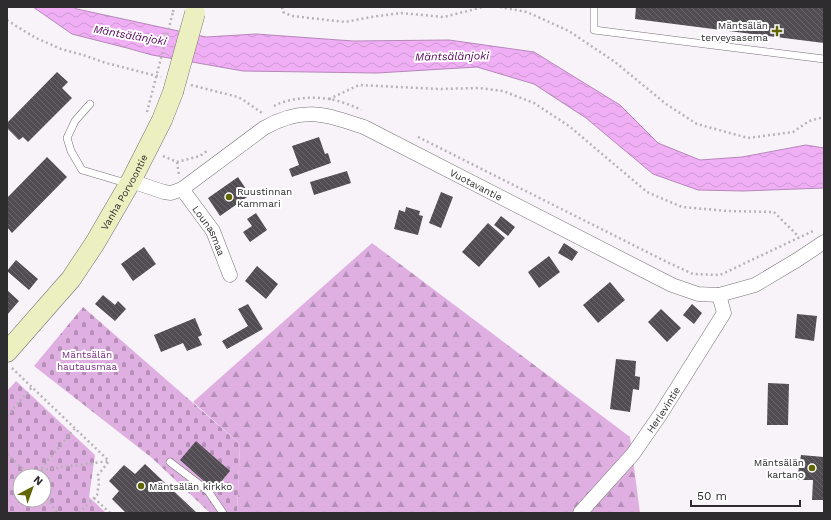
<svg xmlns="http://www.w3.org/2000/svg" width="831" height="520" font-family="'Work Sans',sans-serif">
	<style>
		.forest { fill: url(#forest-firs) }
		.cemetery { fill: url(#cemetery-stones); fill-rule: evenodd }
		.water { fill: url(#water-waves); stroke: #b688b9 }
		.building { fill: url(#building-back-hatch) }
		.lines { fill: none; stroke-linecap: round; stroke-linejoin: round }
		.service-casing { stroke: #767176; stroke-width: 8 }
		.minor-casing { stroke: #767176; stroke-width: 15 }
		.secondary-casing { stroke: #767176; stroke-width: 21 }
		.path { stroke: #b8b3b9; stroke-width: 2.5; stroke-dasharray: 2 3; stroke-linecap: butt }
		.service { stroke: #fff; stroke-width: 7 }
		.minor { stroke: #fff; stroke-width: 14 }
		.secondary { stroke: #ecefbf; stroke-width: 20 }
		.secondary-bridge-casing { stroke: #767176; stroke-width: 21; stroke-linecap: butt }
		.path-bridge { stroke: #b8b3b9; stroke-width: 2.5; stroke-dasharray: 2 3; stroke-linecap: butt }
		.secondary-bridge { stroke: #ecefbf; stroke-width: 20 }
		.poi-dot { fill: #626601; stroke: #fff; stroke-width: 1.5 }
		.labels { text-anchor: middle; stroke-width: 4; stroke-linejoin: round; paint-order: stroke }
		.poi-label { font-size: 10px; fill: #2e2c2e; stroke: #fff; text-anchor: end }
		.street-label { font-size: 10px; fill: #2e2c2e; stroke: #fff }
		.park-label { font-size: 10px; fill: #7a2f81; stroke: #fff }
		.water-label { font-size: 11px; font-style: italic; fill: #54005b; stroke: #fff }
	</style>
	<defs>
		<pattern id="forest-firs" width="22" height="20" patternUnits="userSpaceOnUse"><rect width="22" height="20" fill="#dfafe2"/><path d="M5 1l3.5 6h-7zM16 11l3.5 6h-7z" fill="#b58fb8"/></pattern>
		<pattern id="cemetery-stones" width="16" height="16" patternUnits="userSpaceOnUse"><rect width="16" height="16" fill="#dfafe2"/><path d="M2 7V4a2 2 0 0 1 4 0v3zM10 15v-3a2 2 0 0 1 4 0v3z" fill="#b58fb8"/></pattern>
		<pattern id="water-waves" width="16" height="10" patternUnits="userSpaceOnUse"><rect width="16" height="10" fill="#f0aff5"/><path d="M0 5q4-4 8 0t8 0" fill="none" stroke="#ce97d2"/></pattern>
		<pattern id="building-back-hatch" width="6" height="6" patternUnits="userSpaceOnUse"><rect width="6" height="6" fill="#524d53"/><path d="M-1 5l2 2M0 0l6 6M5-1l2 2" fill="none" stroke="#686469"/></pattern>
	</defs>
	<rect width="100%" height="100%" fill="#f8f2f9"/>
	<path class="forest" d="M 372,243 L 630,437 L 640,513 L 237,513 L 240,444 L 193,402 Z"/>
	<path class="cemetery" d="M 83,307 L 240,444 L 237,513 L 210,513 L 152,458 L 34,366 Z
		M 16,381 L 95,455 L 89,497 L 106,513 L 7,513 L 7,391 ZM 20,476 L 44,476 L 44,500 L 20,500 Z"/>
	<path class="water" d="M 33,7 L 73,7 L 77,9 L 206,37 L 256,34 L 353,41 L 449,40 L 534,52 L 620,105 L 658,143 L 700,160 L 742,157 L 806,145 L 824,148 L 824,188 L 743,191 L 698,190 L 653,174 L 586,118 L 534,84 L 477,67 L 377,73 L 243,71 L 152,55 L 127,48 L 72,34 Z"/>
	<path class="building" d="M 636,7 L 824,7 L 824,43 L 635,19 Z
		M 57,72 L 68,82 L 62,88 L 72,98 L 28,142 L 23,137 L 19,140 L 7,128 L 7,123 Z
		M 319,137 L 325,154 L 328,153 L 331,163 L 292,177 L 289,169 L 299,165 L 292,146 Z
		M 47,157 L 67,177 L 12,233 L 7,227 L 7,198 Z
		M 347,171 L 351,183 L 314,195 L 310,182 Z
		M 238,177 L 250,195 L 220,216 L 208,198 Z
		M 441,192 L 453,197 L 441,228 L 429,223 Z
		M 406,207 L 420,211 L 419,215 L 423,216 L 418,235 L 394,229 L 399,210 L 405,212 Z
		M 256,213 L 267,230 L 250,242 L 243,232 L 252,226 L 247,219 Z
		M 501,216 L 515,227 L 508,236 L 494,225 Z
		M 488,223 L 505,238 L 479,267 L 462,252 Z
		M 564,243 L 578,252 L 572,261 L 558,253 Z
		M 144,247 L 156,264 L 133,281 L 121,264 Z
		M 549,256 L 560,272 L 539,288 L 528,272 Z
		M 16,260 L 38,279 L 29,290 L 7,271 Z
		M 257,266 L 278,284 L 266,299 L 245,281 Z
		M 610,282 L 625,300 L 598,323 L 583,305 Z
		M 7,290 L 19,301 L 7,315 Z
		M 103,295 L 115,305 L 118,301 L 126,309 L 115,321 L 95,304 Z
		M 248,304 L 263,329 L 227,349 L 222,341 L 248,326 L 238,309 Z
		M 692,304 L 702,313 L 694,324 L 683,315 Z
		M 661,309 L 681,328 L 667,342 L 648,322 Z
		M 797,314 L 817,316 L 814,341 L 795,338 Z
		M 195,318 L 202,335 L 198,337 L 202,345 L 187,351 L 183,343 L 161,352 L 154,335 Z
		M 616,359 L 636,361 L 635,376 L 640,377 L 639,390 L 633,389 L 630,412 L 610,409 Z
		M 768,383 L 789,384 L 788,425 L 767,425 Z
		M 196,441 L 230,471 L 214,490 L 180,460 Z
		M 801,455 L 824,457 L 824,500 L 812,500 L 813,480 L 797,480 Z
		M 145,464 L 197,513 L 126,513 L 112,499 L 119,491 L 109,481 L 124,465 L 135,474 Z"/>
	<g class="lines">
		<g class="service-casing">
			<path id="service" d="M 594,7 L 594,30 L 824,59
				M 90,104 L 75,121 L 67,138 L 71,151 L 82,170 L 119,181 L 128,181
				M 170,462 L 208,491 L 223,513"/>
		</g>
		<g class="minor-casing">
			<g id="minor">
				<path id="s1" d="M 131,181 L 164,192 L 171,193 L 182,189 L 264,128 C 302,106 325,114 364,127 L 672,285 L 698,294 L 719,295 L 755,285 L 797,260 L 824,242"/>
				<path id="s2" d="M 182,189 L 213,231 L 230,275"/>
				<path id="s3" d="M 580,513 L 633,454 L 660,415 L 724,313 L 719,295"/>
			</g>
		</g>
		<g class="secondary-casing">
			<g id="secondary">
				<path id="s4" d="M 7,352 L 71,279 L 95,243 L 131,181 L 162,120 L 173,92"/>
			</g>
		</g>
		<path class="path" d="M 282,7 L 283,12 L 292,16 L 345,22 L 371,17 L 401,13 L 444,17 L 483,7
			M 500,7 L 527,12 L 569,31 L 615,62 L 666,104 L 697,124 L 748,138 L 793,132 L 809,121 L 824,117
			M 173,12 L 174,7
			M 7,20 L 16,26 L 36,38 L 61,49 L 83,55 L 106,63 L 161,77
			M 191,85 L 238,97 L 245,101 L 262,113
			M 329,99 L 359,85 L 440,89 L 479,88 L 503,91 L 534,103 L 569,126 L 647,192 L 682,207 L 728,211 L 774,212 L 799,237
			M 274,106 C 289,98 312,96 329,99 C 337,100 354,106 361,110
			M 418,137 L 667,262 L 693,274 L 720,275 L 815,230
			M 163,156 L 177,162 L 200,156 L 208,150
			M 177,162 L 179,175
			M 12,368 L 109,461
			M 7,416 L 32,387
			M 7,454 L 30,476
			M 41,470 L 109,461
			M 35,476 L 75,428
			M 44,494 L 57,513
			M 94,498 L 110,513
			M 79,513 L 97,495 L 99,483 L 98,475 L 109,461"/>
		<use href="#service" class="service"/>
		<use href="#minor" class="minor"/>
		<use href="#secondary" class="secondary"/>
		<g class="secondary-bridge-casing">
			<path id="secondary-bridge" d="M 173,92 L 195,13"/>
		</g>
		<path class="path-bridge" d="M 147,112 L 173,12"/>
		<use href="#secondary-bridge" class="secondary-bridge"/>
	</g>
	<g class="poi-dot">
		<path d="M775 25h4v4h4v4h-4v4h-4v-4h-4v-4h4z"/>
		<circle cx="229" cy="197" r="4"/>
		<circle cx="812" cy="468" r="4"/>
		<circle cx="141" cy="486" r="4"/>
	</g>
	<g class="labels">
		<g class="poi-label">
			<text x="768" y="29">Mäntsälän<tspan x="768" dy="12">terveysasema</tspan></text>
			<text x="237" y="195" text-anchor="start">Ruustinnan<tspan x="237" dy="12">Kammari</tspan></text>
			<text x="804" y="466">Mäntsälän<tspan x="804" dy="12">kartano</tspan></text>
			<text x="149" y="490" text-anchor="start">Mäntsälän kirkko</text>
		</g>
		<g class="street-label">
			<text dy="4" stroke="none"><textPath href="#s1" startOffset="386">Vuotavantie</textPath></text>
			<text dy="4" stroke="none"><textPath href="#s4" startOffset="199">Vanha Porvoontie</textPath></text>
			<text dy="4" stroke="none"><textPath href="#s2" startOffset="50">Lounasmaa</textPath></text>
			<text dy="4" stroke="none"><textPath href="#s3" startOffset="133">Herlevintie</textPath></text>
		</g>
		<g class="park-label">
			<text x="87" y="358">Mäntsälän<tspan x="87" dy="12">hautausmaa</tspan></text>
		</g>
		<g class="water-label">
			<text transform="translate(130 35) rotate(10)" y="4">Mäntsälänjoki</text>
			<text transform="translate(452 56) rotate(-1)" y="4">Mäntsälänjoki</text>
		</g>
	</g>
	<rect width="831" height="520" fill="none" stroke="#2e2c2e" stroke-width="16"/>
	<g transform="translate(32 488) rotate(41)"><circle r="19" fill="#ffffff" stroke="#ababab"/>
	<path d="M0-3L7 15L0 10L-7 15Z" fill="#626601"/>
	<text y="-6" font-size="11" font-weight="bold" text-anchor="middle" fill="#2e2c2e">N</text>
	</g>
	<path d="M691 500v6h109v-6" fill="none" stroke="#2e2c2e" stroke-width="2"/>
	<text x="697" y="500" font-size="12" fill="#2e2c2e" stroke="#ffffff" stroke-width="3" paint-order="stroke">50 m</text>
</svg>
